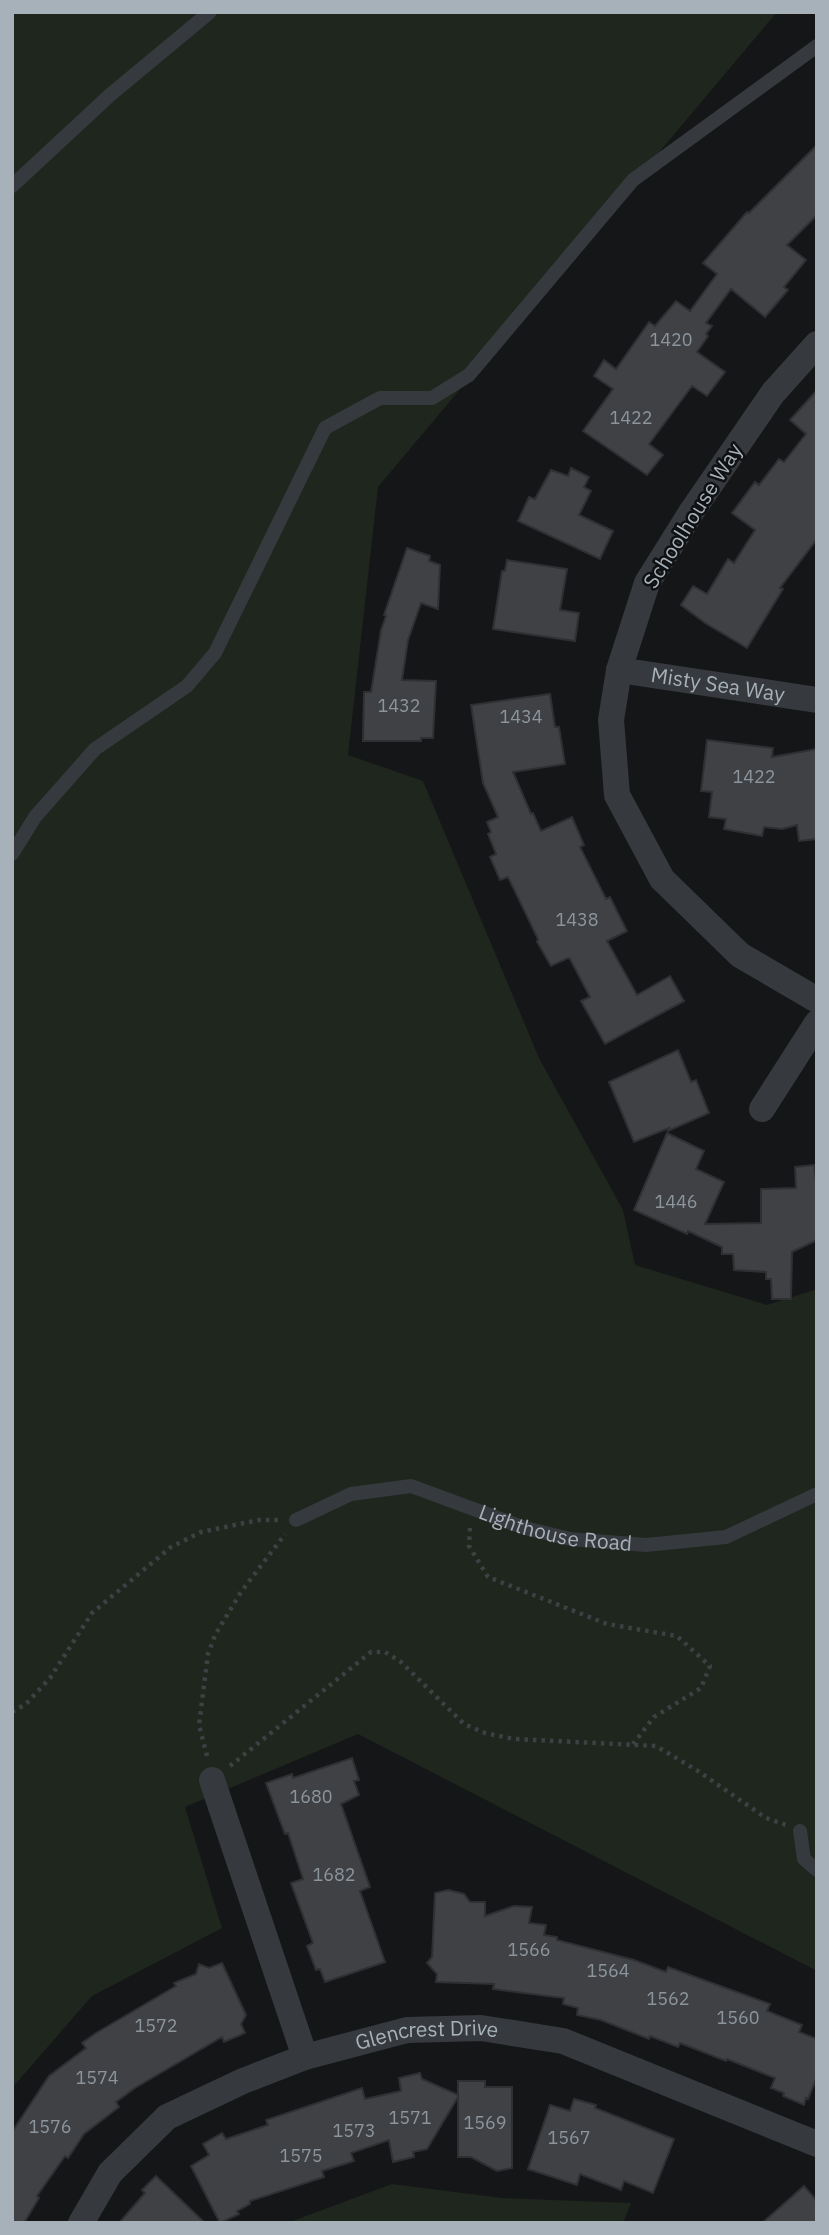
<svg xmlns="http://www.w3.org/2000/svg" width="829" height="2235" font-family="'IBM Plex Sans',sans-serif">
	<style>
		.green { fill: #1e261d }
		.building { fill: #3f4145; stroke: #2f3034; stroke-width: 2 }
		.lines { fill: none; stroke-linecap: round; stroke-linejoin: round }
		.path { stroke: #3c4144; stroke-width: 4.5; stroke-dasharray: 3.5 5; stroke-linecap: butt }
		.lane { stroke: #36393d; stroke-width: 14 }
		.street { stroke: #36393d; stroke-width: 26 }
		.labels { text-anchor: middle; stroke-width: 5; stroke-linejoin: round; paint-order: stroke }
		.number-label { font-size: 18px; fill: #8c959c }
		.street-label { font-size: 21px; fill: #a6b1b9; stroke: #101113 }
	</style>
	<rect width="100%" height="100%" fill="#151618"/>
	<path class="green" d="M 12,12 L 777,12 L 378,487 L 348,755 L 423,781 L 539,1058 L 623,1210 L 635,1265 L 767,1305 L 817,1289 L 817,1971 L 358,1734 L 185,1807 L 222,1928 L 92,1996 L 12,2088 Z
		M 392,2184 L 502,2198 L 631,2203 L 623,2223 L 287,2223 Z"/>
	<path class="building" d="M 817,145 L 817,215 L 787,245 L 806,260 L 784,287 L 788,290 L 765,317 L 731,289 L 706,323 L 712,326 L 706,334 L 708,336 L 697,352 L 725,372 L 707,396 L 692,386 L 649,444 L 663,455 L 647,475 L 583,431 L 613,389 L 594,376 L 604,360 L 616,369 L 649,322 L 655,326 L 676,301 L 690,311 L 717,274 L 703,263 L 747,212 L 749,213 Z
		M 817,390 L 817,539 L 780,588 L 783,589 L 747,648 L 705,623 L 681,605 L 693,586 L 707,594 L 728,559 L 734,563 L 755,530 L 732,513 L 755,482 L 759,485 L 779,459 L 784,462 L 806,434 L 790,420 Z
		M 571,468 L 589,477 L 584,487 L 591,491 L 579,515 L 613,531 L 600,559 L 518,521 L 529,497 L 535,499 L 551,470 L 568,476 Z
		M 407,548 L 430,556 L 429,561 L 440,565 L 438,609 L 421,603 L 408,640 L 402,680 L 436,681 L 433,738 L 421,738 L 421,741 L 363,741 L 364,692 L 371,692 L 381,630 L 386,616 L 384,615 Z
		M 507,560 L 567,569 L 560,610 L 579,613 L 575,641 L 493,629 L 502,571 L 505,571 Z
		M 550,694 L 555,727 L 559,727 L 565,764 L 513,772 L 531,814 L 533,813 L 541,831 L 572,817 L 584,845 L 580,847 L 606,899 L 610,897 L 627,931 L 607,941 L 637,995 L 670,976 L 684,1001 L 605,1044 L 581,1001 L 590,997 L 570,959 L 568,958 L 551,966 L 537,942 L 538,939 L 508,877 L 500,880 L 490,857 L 496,854 L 488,834 L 491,832 L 487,822 L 498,817 L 483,783 L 471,705 Z
		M 707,740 L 773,748 L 772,757 L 817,749 L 817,839 L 799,841 L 797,825 L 782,829 L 764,827 L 762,836 L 724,829 L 726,819 L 709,817 L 712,792 L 701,791 Z
		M 678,1050 L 691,1082 L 696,1080 L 709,1113 L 668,1131 L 669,1128 L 634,1142 L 609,1082 Z
		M 667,1133 L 704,1151 L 696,1169 L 724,1182 L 705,1224 L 761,1223 L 761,1189 L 796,1188 L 795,1167 L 814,1165 L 817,1189 L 817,1240 L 792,1252 L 791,1299 L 772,1299 L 771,1279 L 766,1279 L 766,1272 L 734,1270 L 733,1254 L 722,1254 L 722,1247 L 688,1231 L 687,1234 L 634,1210 Z
		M 352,1758 L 359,1780 L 354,1781 L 359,1795 L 341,1804 L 370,1887 L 360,1891 L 385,1962 L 325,1982 L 320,1969 L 316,1970 L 307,1946 L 313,1943 L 291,1883 L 303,1879 L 288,1833 L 285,1834 L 266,1783 L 292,1774 L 293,1778 Z
		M 448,1890 L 464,1894 L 470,1902 L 485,1902 L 485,1916 L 514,1906 L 532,1907 L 529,1923 L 546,1925 L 544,1935 L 557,1937 L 557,1940 L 634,1960 L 666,1972 L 668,1967 L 770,2004 L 767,2011 L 802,2025 L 799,2032 L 817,2039 L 817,2077 L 808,2099 L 806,2098 L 804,2105 L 783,2096 L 784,2093 L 771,2088 L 775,2078 L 727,2059 L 726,2061 L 680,2043 L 678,2047 L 650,2036 L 649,2039 L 601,2020 L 577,2015 L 578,2008 L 563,2004 L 564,1998 L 493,1989 L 494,1984 L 436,1982 L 437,1974 L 427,1963 L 432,1957 L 435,1893 Z
		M 222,1963 L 246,2015 L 241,2024 L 245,2033 L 224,2042 L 222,2037 L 135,2088 L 116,2102 L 119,2107 L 84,2134 L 68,2158 L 65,2156 L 37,2196 L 39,2198 L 24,2223 L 12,2223 L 12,2132 L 49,2076 L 86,2048 L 82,2043 L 96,2033 L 176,1986 L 174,1983 L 196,1974 L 199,1964 L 209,1968 Z
		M 420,2073 L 422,2079 L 458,2095 L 458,2081 L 485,2081 L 485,2087 L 512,2087 L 512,2168 L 497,2171 L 471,2157 L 458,2157 L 458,2097 L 427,2149 L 413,2152 L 414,2157 L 393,2162 L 389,2140 L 351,2153 L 354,2161 L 322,2171 L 324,2177 L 250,2201 L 250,2204 L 237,2211 L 239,2214 L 220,2223 L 191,2166 L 209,2155 L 203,2144 L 222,2133 L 226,2139 L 268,2125 L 266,2120 L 362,2088 L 365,2099 L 401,2091 L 399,2078 Z
		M 574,2099 L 596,2105 L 595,2108 L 674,2139 L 653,2193 L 624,2181 L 621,2190 L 580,2174 L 577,2185 L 528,2169 L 550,2105 L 570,2111 Z
		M 156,2176 L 205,2223 L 119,2223 L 145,2193 L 142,2190 Z
		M 804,2186 L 817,2201 L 817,2223 L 762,2223 Z"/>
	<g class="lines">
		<path class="path" d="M 470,1528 L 469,1546 L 488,1577 L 607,1624 L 677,1636 L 710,1666 L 701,1688 L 654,1717 L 633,1744
			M 12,1712 L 26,1704 L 50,1678 L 92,1613 L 171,1547 L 201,1532 L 259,1520 L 278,1520
			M 207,1756 L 199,1725 L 208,1654 L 215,1635 L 241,1592 L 285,1534
			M 230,1766 L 371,1652 L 385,1652 L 401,1662 L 464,1724 L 485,1733 L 514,1739 L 656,1746 L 698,1771 L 766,1818 L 786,1825"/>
		<g class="lane">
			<path d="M 12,186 L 110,95 L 210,12"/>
			<path d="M 12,854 L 35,817 L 95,749 L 187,686 L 215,653 L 325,428 L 380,398 L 432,398 L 469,375 L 633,180 L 817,46"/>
			<path id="s1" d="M 296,1520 L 351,1494 L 411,1486 L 525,1528 L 570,1539 L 646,1545 L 726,1537 L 817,1494"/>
			<path d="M 800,1831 L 804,1859 L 817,1870"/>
		</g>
		<g class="street">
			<path d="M 817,344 L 773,393 L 692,511 L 647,583 L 619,670 L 611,720 L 617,795 L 662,879 L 740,955 L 817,1000"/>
			<path id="s2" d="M 619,670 L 817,700"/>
			<path d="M 762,1109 L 817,1023"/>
			<path d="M 212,1780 L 305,2057"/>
			<path id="s3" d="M 81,2223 L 110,2173 L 167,2117 L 243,2081 L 305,2057 L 407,2030 L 481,2028 L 563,2041 L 817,2144"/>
		</g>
	</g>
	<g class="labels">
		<g class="number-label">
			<text x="671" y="346">1420</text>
			<text x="631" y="424">1422</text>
			<text x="399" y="712">1432</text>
			<text x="521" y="723">1434</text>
			<text x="754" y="783">1422</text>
			<text x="577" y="926">1438</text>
			<text x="676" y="1208">1446</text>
			<text x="311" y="1803">1680</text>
			<text x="334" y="1881">1682</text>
			<text x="529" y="1956">1566</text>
			<text x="608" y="1977">1564</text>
			<text x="668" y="2005">1562</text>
			<text x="738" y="2024">1560</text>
			<text x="156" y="2032">1572</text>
			<text x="97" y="2084">1574</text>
			<text x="410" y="2124">1571</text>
			<text x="485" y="2129">1569</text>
			<text x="50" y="2133">1576</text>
			<text x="354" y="2137">1573</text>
			<text x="569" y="2144">1567</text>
			<text x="301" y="2162">1575</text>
		</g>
		<g class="street-label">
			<text transform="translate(693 516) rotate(-58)" y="7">Schoolhouse Way</text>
			<text dy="7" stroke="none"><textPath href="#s2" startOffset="100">Misty Sea Way</textPath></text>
			<text dy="7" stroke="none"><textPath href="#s1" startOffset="273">Lighthouse Road</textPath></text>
			<text dy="7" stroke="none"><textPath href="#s3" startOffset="413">Glencrest Drive</textPath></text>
		</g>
	</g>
	<rect width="829" height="2235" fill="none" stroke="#a6b1b9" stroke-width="28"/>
</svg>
